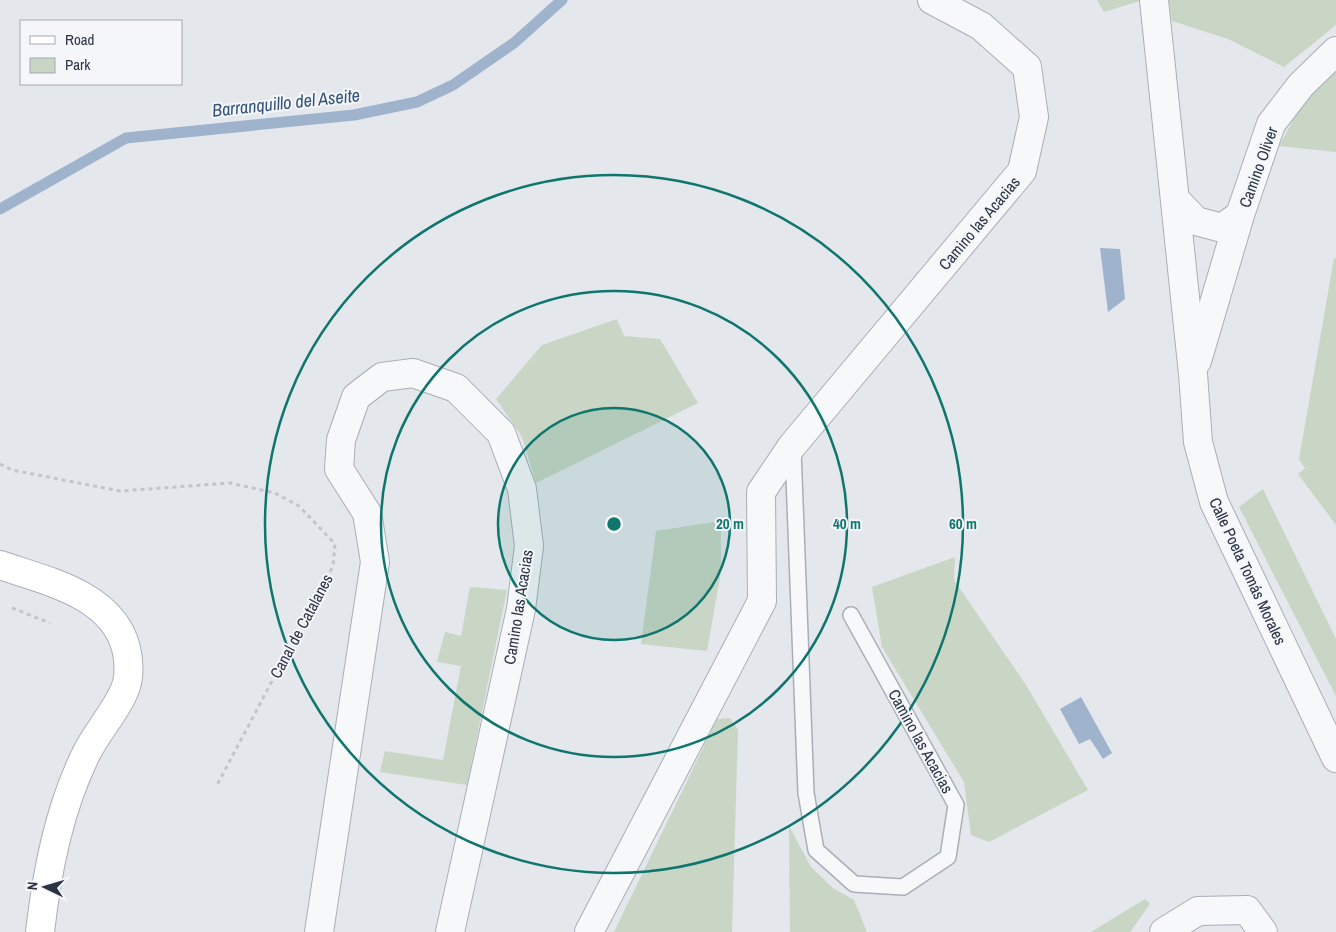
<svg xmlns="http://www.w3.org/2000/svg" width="1336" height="932" font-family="'Archivo Narrow',sans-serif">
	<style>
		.green { fill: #c9d6c5 }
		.water { fill: #9fb4cc }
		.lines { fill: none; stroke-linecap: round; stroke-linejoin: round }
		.stream { stroke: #9fb4cc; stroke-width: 11 }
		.lane-casing { stroke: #a9aeb7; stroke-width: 18 }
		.street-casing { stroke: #a9aeb7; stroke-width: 30 }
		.secondary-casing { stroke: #a9aeb7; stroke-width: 30 }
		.path { stroke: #c2c5cb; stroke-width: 3; stroke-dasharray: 4 4; stroke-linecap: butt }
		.lane { stroke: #f7f8fa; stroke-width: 15 }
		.street { stroke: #f7f8fa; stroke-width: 28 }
		.secondary { stroke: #fff; stroke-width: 28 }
		.ring { fill: none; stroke: #0f766e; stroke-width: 2.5 }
		.labels { text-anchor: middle; stroke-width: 4; stroke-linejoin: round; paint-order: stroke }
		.street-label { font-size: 16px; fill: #2b3445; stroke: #f4f6f9 }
		.water-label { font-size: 18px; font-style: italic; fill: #34527a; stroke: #f4f6f9 }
		.centre { fill: #0f766e; stroke: #f4f6f9; stroke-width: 2.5 }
		.ring-label { font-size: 15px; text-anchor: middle; font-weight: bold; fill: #0f766e; stroke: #f4f6f9; stroke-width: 4; stroke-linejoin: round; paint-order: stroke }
	</style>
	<rect width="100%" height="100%" fill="#e4e7ec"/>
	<path class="green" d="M 1097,0 L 1140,0 L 1140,1 L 1104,12 Z
		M 1169,0 L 1336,0 L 1336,25 L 1284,67 L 1228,39 L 1172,21 Z
		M 1336,72 L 1336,152 L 1279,146 L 1303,102 Z
		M 1334,258 L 1336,258 L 1336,525 L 1298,474 L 1305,468 L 1299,459 Z
		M 617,319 L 624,336 L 660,339 L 698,403 L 536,483 L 522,437 L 496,399 L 542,345 Z
		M 1263,489 L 1336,639 L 1336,696 L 1239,507 Z
		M 721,521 L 721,572 L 707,651 L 641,644 L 656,531 Z
		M 955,557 L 954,580 L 1026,685 L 1088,790 L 989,842 L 971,835 L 964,782 L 882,647 L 872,587 Z
		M 470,587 L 507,590 L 467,785 L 380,772 L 385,751 L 443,760 L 461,666 L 437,662 L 445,632 L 461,636 Z
		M 730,718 L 738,730 L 732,932 L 614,932 L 717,719 Z
		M 789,826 L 811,867 L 833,888 L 854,900 L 867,932 L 790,932 Z
		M 1145,899 L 1150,904 L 1130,932 L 1091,932 Z"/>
	<path class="water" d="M 1100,248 L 1120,249 L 1125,299 L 1108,312 Z
		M 1081,697 L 1112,753 L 1103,759 L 1090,739 L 1079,744 L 1060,709 Z"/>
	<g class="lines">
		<path class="stream" d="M 0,209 L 126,138 L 354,115 L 417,102 L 453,85 L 514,43 L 562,0"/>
		<g class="lane-casing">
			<path id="lane" d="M 793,450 L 806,793 L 816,850 L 854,884 L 903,887 L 948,857 L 956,805 L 851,615"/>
		</g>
		<g class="street-casing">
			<path id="street" d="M 1154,0 L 1193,374 L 1198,442 L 1214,502 L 1336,758
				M 1175,199 L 1196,221 L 1222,228 L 1240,215
				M 1197,361 L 1240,215 L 1271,124 L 1301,85 L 1336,51
				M 319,932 L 375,562 L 367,513 L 339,469 L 341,440 L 356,397 L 382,377 L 413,373 L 456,388 L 501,433 L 522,489 L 529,546 L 521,609 L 450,932
				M 589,932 L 762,601 L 761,492 L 792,446 L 1022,171 L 1034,117 L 1027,67 L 981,26 L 932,0
				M 1164,932 L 1198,911 L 1247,910 L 1263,932"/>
		</g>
		<g class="secondary-casing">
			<path id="secondary" d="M 0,565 C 46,581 112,594 126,648 C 129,660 130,677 125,689 C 116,712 97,731 86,754 C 59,809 47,871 40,932"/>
		</g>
		<path class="path" d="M 0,464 L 12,470 L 120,491 L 230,483 L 275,493 L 299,506 L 335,544 L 333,566 L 217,785
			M 12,608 L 50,623"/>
		<use href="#lane" class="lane"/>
		<use href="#street" class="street"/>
		<use href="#secondary" class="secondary"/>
	</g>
	<circle cx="614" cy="524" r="116" fill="#0f766e" fill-opacity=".12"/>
	<g class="ring">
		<circle cx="614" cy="524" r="116"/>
		<circle cx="614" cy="524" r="233"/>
		<circle cx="614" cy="524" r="349"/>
	</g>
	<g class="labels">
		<g class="street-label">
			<text transform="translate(1258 167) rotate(-70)" y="6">Camino Oliver</text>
			<text transform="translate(979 223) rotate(-50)" y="6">Camino las Acacias</text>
			<text transform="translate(1248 571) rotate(65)" y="6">Calle Poeta Tomás Morales</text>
			<text transform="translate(518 607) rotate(-81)" y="6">Camino las Acacias</text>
			<text transform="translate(301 626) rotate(-62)" y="6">Canal de Catalanes</text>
			<text transform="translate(921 741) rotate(61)" y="6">Camino las Acacias</text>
		</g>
		<g class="water-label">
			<text transform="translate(286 103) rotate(-6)" y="6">Barranquillo del Aseite</text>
		</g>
	</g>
	<circle cx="614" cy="524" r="8" class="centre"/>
	<g class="ring-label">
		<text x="730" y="529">20 m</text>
		<text x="847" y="529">40 m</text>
		<text x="963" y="529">60 m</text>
	</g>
	<rect x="20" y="20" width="162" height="65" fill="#f4f6f9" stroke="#a4a8b1"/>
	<rect x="30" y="36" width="25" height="8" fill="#ffffff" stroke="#a4a8b1"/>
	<text x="65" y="45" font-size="15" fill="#2b3445">Road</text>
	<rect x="30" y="58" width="25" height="15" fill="#c9d6c5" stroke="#a4a8b1"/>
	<text x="65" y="70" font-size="15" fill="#2b3445">Park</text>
	<g transform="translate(45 887) rotate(275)" stroke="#f4f6f9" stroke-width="4" paint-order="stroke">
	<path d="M0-4L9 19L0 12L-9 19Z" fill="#2b3445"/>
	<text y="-8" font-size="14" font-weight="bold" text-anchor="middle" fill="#2b3445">N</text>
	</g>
</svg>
